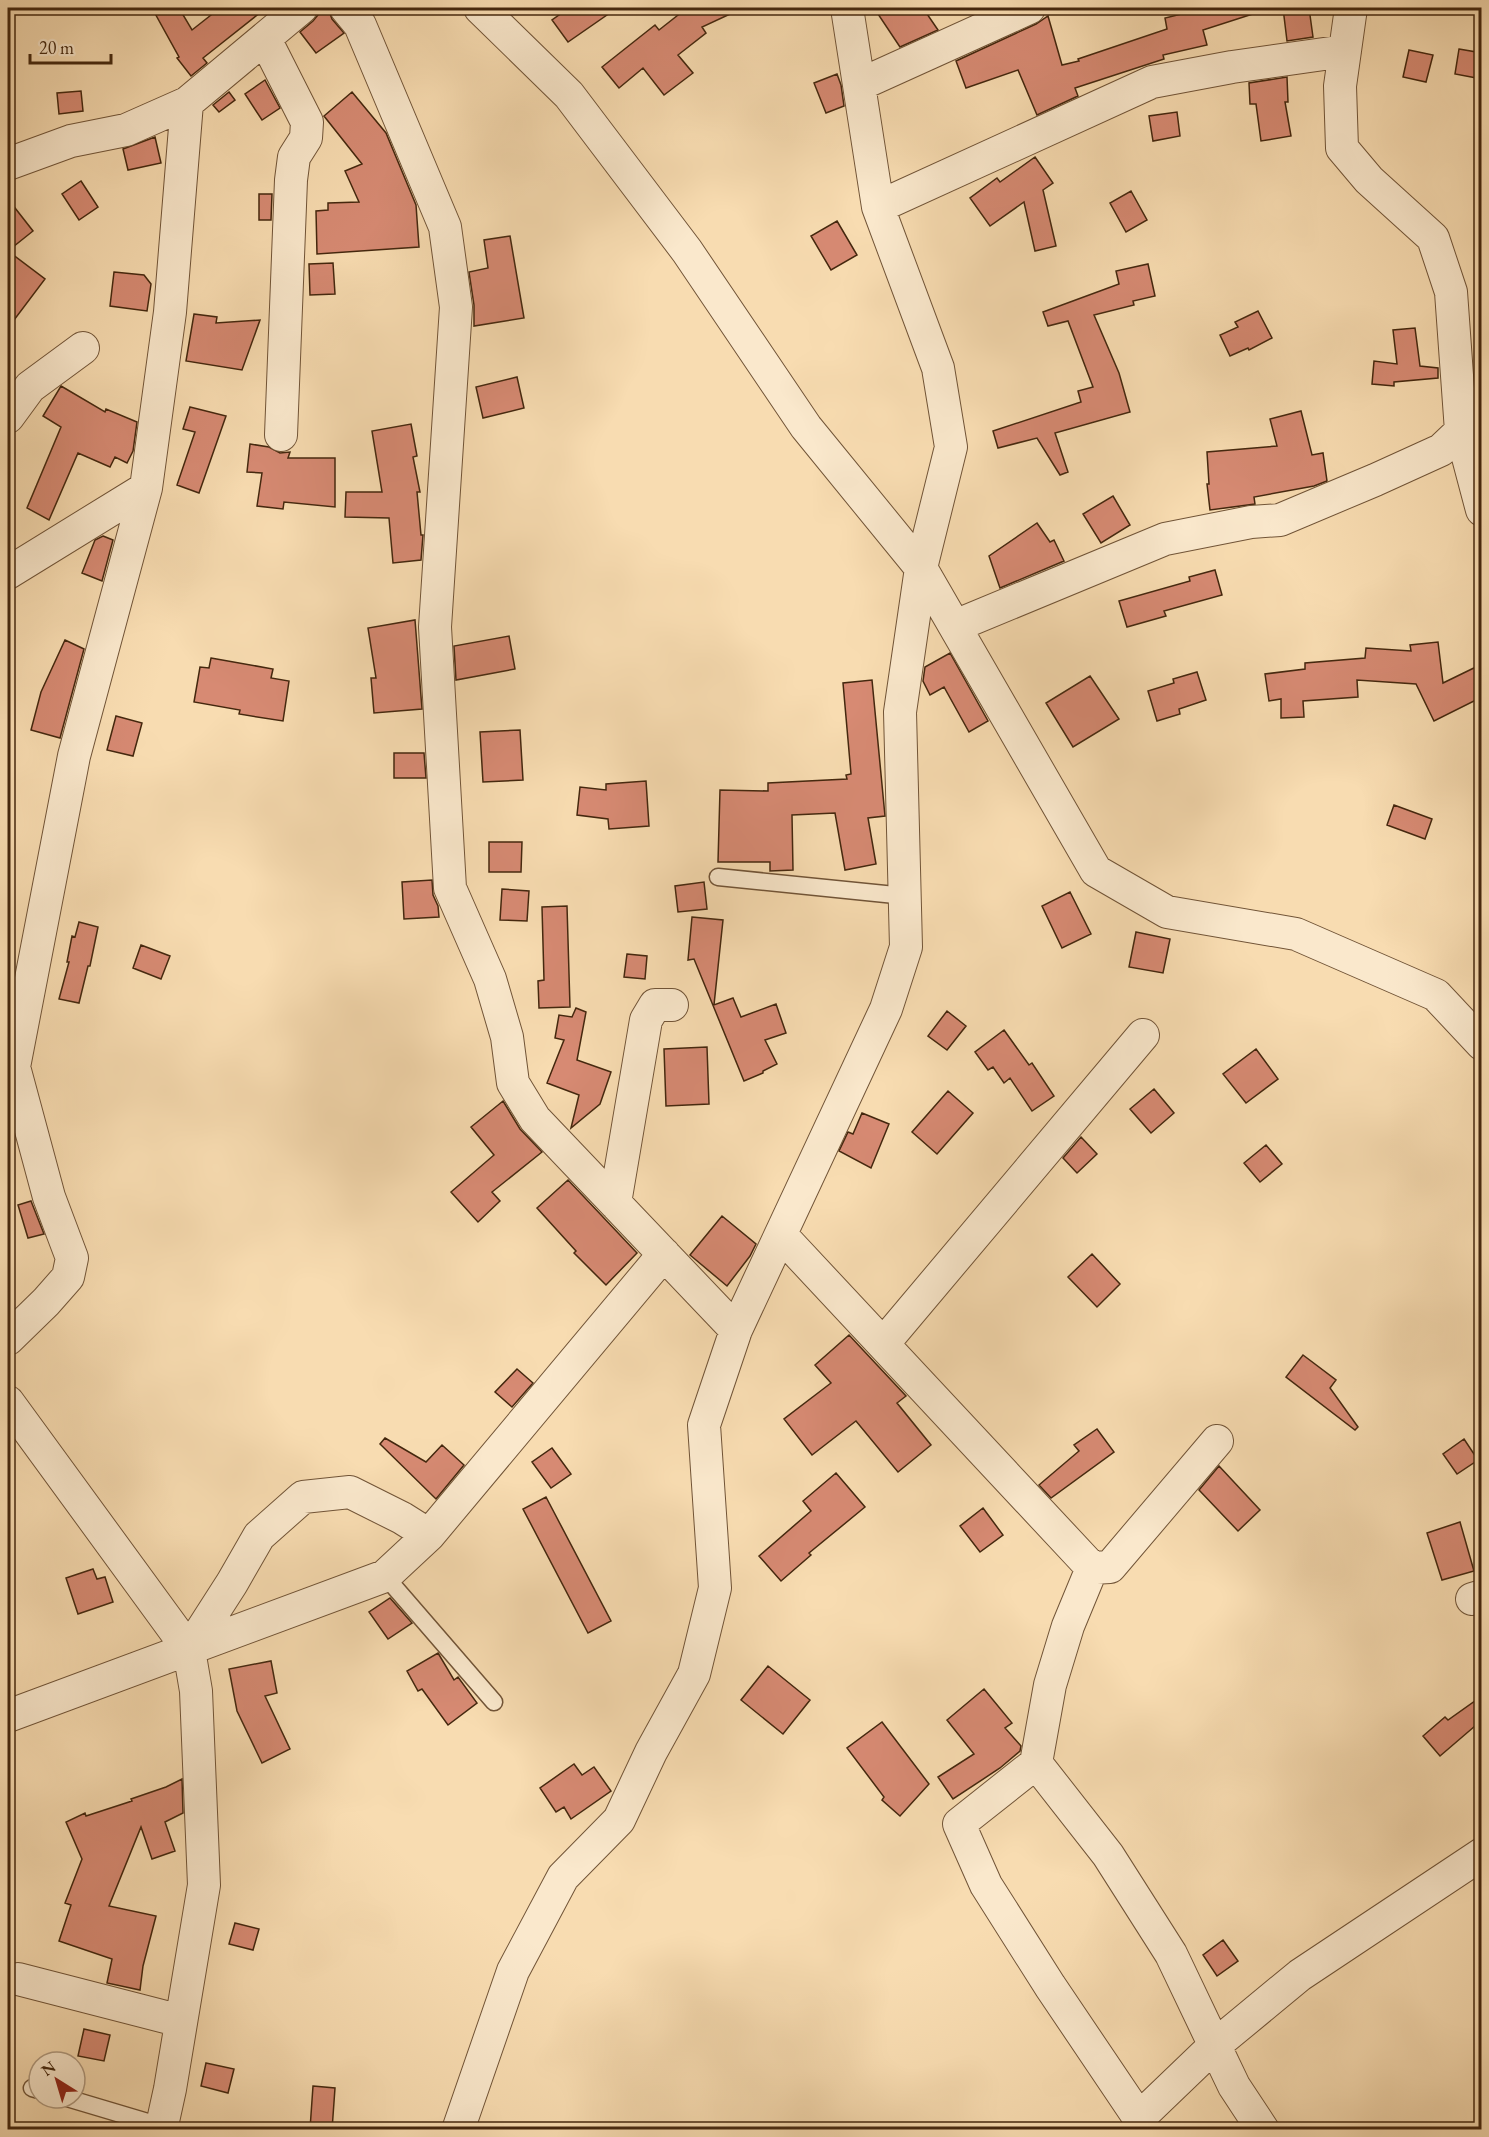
<svg xmlns="http://www.w3.org/2000/svg" width="1489" height="2137" font-family="'EB Garamond',serif">
	<style>
		.building { fill: #d78a73; stroke: #44270e; stroke-width: 1.5 }
		.lines { fill: none; stroke-linecap: round; stroke-linejoin: round }
		.service-casing { stroke: #715437; stroke-width: 19 }
		.minor-casing { stroke: #715437; stroke-width: 34 }
		.service { stroke: #fae8cc; stroke-width: 16 }
		.minor { stroke: #fae8cc; stroke-width: 32 }
	</style>
	<rect width="100%" height="100%" fill="#f8dcb1"/>
	<filter id="stains"><feTurbulence type="fractalNoise" baseFrequency=".00333" numOctaves="4"/><feColorMatrix values="0 0 0 0 .2 0 0 0 0 .09 0 0 0 0 .02 0 0 0 .5 -.17"/></filter>
	<radialGradient id="worn" r=".72"><stop offset=".6" stop-color="#630" stop-opacity="0"/><stop offset="1" stop-color="#630" stop-opacity=".3"/></radialGradient>
	<path class="building" d="M 152,8 L 179,8 L 192,30 L 220,8 L 266,8 L 203,58 L 207,63 L 191,76 L 177,58 L 179,57 Z
		M 319,8 L 328,8 L 332,19 L 344,33 L 316,53 L 300,32 L 313,21 L 318,15 Z
		M 569,8 L 617,8 L 568,42 L 552,20 Z
		M 687,8 L 743,8 L 702,27 L 706,33 L 678,55 L 693,73 L 664,95 L 643,68 L 619,88 L 602,67 L 655,25 L 659,30 Z
		M 874,8 L 923,8 L 938,30 L 900,47 Z
		M 1206,8 L 1258,8 L 1259,12 L 1203,30 L 1207,45 L 1163,55 L 1164,59 L 1075,88 L 1078,96 L 1037,115 L 1018,70 L 966,88 L 956,61 L 1036,24 L 1048,16 L 1062,65 L 1079,61 L 1078,59 L 1167,29 L 1165,18 Z
		M 1283,8 L 1309,8 L 1313,37 L 1287,41 Z
		M 1459,49 L 1482,53 L 1482,79 L 1455,74 Z
		M 1409,50 L 1433,55 L 1426,82 L 1403,77 Z
		M 837,74 L 841,85 L 844,106 L 826,113 L 814,83 Z
		M 1287,77 L 1288,102 L 1285,102 L 1291,136 L 1261,141 L 1256,104 L 1250,104 L 1249,83 Z
		M 265,80 L 280,108 L 262,120 L 245,94 Z
		M 81,91 L 83,111 L 59,114 L 57,93 Z
		M 229,92 L 235,100 L 219,112 L 213,105 Z
		M 352,92 L 386,133 L 416,205 L 419,247 L 317,254 L 316,211 L 328,210 L 328,203 L 359,202 L 345,171 L 362,164 L 324,116 Z
		M 1177,112 L 1180,136 L 1153,141 L 1149,116 Z
		M 155,137 L 161,163 L 128,170 L 123,149 Z
		M 1035,157 L 1053,183 L 1043,190 L 1056,246 L 1035,251 L 1024,202 L 990,226 L 970,198 L 997,178 L 1000,182 Z
		M 81,181 L 98,207 L 79,220 L 62,194 Z
		M 1131,191 L 1147,220 L 1126,232 L 1110,203 Z
		M 259,194 L 272,194 L 271,220 L 259,220 Z
		M 8,199 L 33,231 L 8,251 L 45,279 L 8,328 Z
		M 837,221 L 857,255 L 831,270 L 811,236 Z
		M 510,236 L 524,318 L 474,326 L 474,305 L 469,272 L 488,268 L 484,240 Z
		M 333,263 L 335,294 L 310,295 L 309,264 Z
		M 1148,264 L 1155,296 L 1133,301 L 1134,305 L 1094,315 L 1119,373 L 1130,412 L 1055,433 L 1068,472 L 1060,475 L 1037,438 L 998,448 L 993,431 L 1081,402 L 1078,391 L 1093,387 L 1068,321 L 1048,326 L 1043,312 L 1119,284 L 1116,271 Z
		M 114,272 L 144,275 L 151,284 L 147,311 L 110,306 Z
		M 1258,311 L 1272,338 L 1249,350 L 1248,348 L 1230,356 L 1220,335 L 1238,327 L 1235,322 Z
		M 194,314 L 217,317 L 216,323 L 260,320 L 242,370 L 186,361 Z
		M 1415,328 L 1420,366 L 1438,368 L 1438,378 L 1394,382 L 1394,386 L 1372,384 L 1374,361 L 1397,364 L 1393,330 Z
		M 517,377 L 524,408 L 483,418 L 476,387 Z
		M 61,386 L 105,412 L 106,409 L 137,422 L 133,451 L 127,463 L 115,457 L 110,467 L 78,453 L 49,520 L 27,508 L 61,427 L 43,416 Z
		M 190,407 L 226,416 L 199,493 L 177,485 L 195,432 L 183,429 Z
		M 1301,411 L 1312,455 L 1323,453 L 1327,481 L 1314,486 L 1254,497 L 1255,504 L 1210,510 L 1207,484 L 1209,484 L 1207,452 L 1277,446 L 1270,419 Z
		M 411,424 L 417,456 L 413,457 L 420,492 L 417,492 L 421,535 L 423,535 L 421,560 L 393,563 L 389,518 L 345,517 L 346,492 L 382,492 L 372,431 Z
		M 250,444 L 269,447 L 280,453 L 290,452 L 288,458 L 335,458 L 335,507 L 284,502 L 283,509 L 257,506 L 262,473 L 247,472 Z
		M 1113,496 L 1130,525 L 1101,543 L 1083,514 Z
		M 1037,523 L 1050,542 L 1054,540 L 1064,561 L 1000,588 L 989,556 Z
		M 103,536 L 113,540 L 102,581 L 82,573 L 95,540 Z
		M 1215,570 L 1222,595 L 1164,611 L 1166,616 L 1127,627 L 1119,601 L 1190,581 L 1189,577 Z
		M 415,620 L 422,709 L 374,713 L 371,678 L 376,678 L 368,628 Z
		M 509,636 L 515,669 L 456,680 L 454,646 Z
		M 65,640 L 84,649 L 60,738 L 31,730 L 41,692 Z
		M 1438,642 L 1443,683 L 1482,664 L 1482,697 L 1434,721 L 1416,684 L 1357,680 L 1358,697 L 1303,701 L 1304,717 L 1281,718 L 1281,699 L 1269,701 L 1265,674 L 1305,669 L 1305,663 L 1365,658 L 1366,648 L 1411,651 L 1410,645 Z
		M 950,653 L 988,721 L 969,732 L 944,687 L 930,695 L 923,681 L 925,667 Z
		M 211,658 L 273,669 L 271,678 L 289,681 L 283,721 L 239,714 L 240,710 L 194,702 L 200,667 L 209,668 Z
		M 1197,672 L 1206,700 L 1179,709 L 1180,714 L 1157,721 L 1148,691 L 1174,683 L 1173,679 Z
		M 1090,676 L 1119,719 L 1073,747 L 1046,703 Z
		M 872,680 L 885,816 L 868,818 L 876,864 L 845,870 L 835,813 L 792,815 L 793,870 L 770,871 L 770,862 L 718,862 L 720,790 L 768,791 L 768,783 L 847,779 L 846,775 L 851,774 L 843,683 Z
		M 116,716 L 142,723 L 133,756 L 107,750 Z
		M 520,730 L 523,780 L 483,782 L 480,732 Z
		M 394,753 L 424,753 L 426,778 L 394,778 Z
		M 646,781 L 649,826 L 609,829 L 608,819 L 577,815 L 580,787 L 606,790 L 606,784 Z
		M 1394,805 L 1432,819 L 1425,839 L 1387,825 Z
		M 489,842 L 522,842 L 521,872 L 489,872 Z
		M 432,880 L 433,895 L 438,906 L 439,917 L 404,919 L 402,882 Z
		M 704,882 L 707,909 L 678,912 L 675,886 Z
		M 502,889 L 529,891 L 527,921 L 500,920 Z
		M 1070,892 L 1091,934 L 1062,948 L 1042,906 Z
		M 567,906 L 570,1007 L 539,1008 L 538,981 L 544,980 L 542,907 Z
		M 692,917 L 723,920 L 714,1005 L 733,998 L 741,1017 L 776,1004 L 786,1033 L 765,1040 L 777,1064 L 763,1071 L 763,1073 L 744,1081 L 694,959 L 688,960 Z
		M 79,922 L 98,927 L 90,966 L 88,966 L 79,1003 L 59,999 L 69,962 L 67,962 L 72,936 L 75,937 Z
		M 1136,932 L 1170,939 L 1163,973 L 1129,967 Z
		M 141,945 L 170,956 L 161,979 L 133,968 Z
		M 627,954 L 647,956 L 645,979 L 624,977 Z
		M 576,1008 L 586,1012 L 577,1060 L 611,1072 L 600,1104 L 571,1128 L 579,1095 L 547,1083 L 564,1040 L 555,1038 L 559,1015 L 572,1017 Z
		M 947,1011 L 966,1026 L 947,1050 L 928,1036 Z
		M 1004,1030 L 1029,1065 L 1032,1063 L 1054,1096 L 1032,1111 L 1010,1078 L 1004,1083 L 993,1067 L 988,1070 L 975,1052 Z
		M 707,1047 L 709,1104 L 666,1106 L 664,1049 Z
		M 1256,1049 L 1278,1079 L 1246,1103 L 1223,1074 Z
		M 1154,1089 L 1174,1113 L 1151,1133 L 1130,1109 Z
		M 948,1091 L 973,1113 L 937,1154 L 912,1132 Z
		M 503,1101 L 520,1129 L 542,1152 L 492,1192 L 500,1201 L 478,1222 L 451,1192 L 494,1155 L 471,1127 Z
		M 862,1113 L 889,1124 L 871,1168 L 839,1151 L 848,1132 L 853,1134 Z
		M 1081,1137 L 1097,1154 L 1077,1173 L 1063,1158 Z
		M 1266,1145 L 1282,1164 L 1260,1182 L 1244,1163 Z
		M 568,1180 L 637,1253 L 606,1285 L 574,1253 L 576,1251 L 537,1208 Z
		M 31,1201 L 44,1234 L 28,1238 L 18,1205 Z
		M 722,1216 L 756,1244 L 750,1256 L 727,1286 L 690,1255 Z
		M 1092,1254 L 1120,1284 L 1097,1307 L 1068,1277 Z
		M 849,1335 L 906,1396 L 897,1403 L 931,1445 L 898,1472 L 856,1421 L 812,1455 L 784,1419 L 831,1383 L 815,1365 Z
		M 1303,1355 L 1336,1380 L 1330,1388 L 1358,1427 L 1355,1430 L 1286,1377 Z
		M 517,1369 L 533,1383 L 512,1407 L 495,1392 Z
		M 1097,1429 L 1114,1452 L 1051,1498 L 1039,1485 L 1079,1451 L 1074,1445 Z
		M 385,1438 L 426,1462 L 442,1445 L 464,1465 L 436,1499 L 380,1444 Z
		M 1464,1439 L 1478,1460 L 1457,1474 L 1443,1454 Z
		M 552,1448 L 571,1474 L 551,1488 L 532,1462 Z
		M 1219,1466 L 1260,1510 L 1238,1531 L 1199,1490 Z
		M 836,1473 L 865,1507 L 809,1553 L 811,1555 L 781,1581 L 759,1556 L 811,1511 L 803,1501 Z
		M 546,1497 L 611,1621 L 588,1633 L 523,1509 Z
		M 983,1508 L 1003,1535 L 980,1552 L 960,1526 Z
		M 1460,1522 L 1474,1571 L 1442,1580 L 1427,1533 Z
		M 93,1569 L 97,1579 L 105,1577 L 113,1602 L 78,1614 L 66,1578 Z
		M 390,1598 L 412,1623 L 388,1639 L 369,1612 Z
		M 438,1653 L 454,1680 L 458,1677 L 477,1703 L 448,1725 L 422,1689 L 418,1691 L 407,1671 Z
		M 271,1661 L 277,1693 L 265,1696 L 290,1749 L 262,1763 L 237,1711 L 229,1669 Z
		M 768,1666 L 810,1700 L 783,1734 L 741,1700 Z
		M 984,1689 L 1012,1723 L 1005,1728 L 1021,1746 L 1020,1751 L 1000,1768 L 953,1799 L 938,1777 L 974,1754 L 947,1720 Z
		M 1482,1696 L 1482,1720 L 1440,1756 L 1423,1736 L 1445,1717 L 1448,1720 Z
		M 882,1722 L 929,1784 L 900,1816 L 882,1800 L 884,1797 L 847,1748 Z
		M 574,1764 L 582,1775 L 594,1767 L 611,1791 L 571,1819 L 564,1807 L 556,1812 L 540,1788 Z
		M 182,1779 L 183,1813 L 165,1822 L 175,1851 L 152,1859 L 141,1827 L 109,1906 L 156,1916 L 143,1966 L 140,1990 L 107,1983 L 112,1959 L 59,1941 L 71,1905 L 65,1903 L 82,1859 L 66,1822 L 85,1813 L 86,1816 L 132,1801 L 131,1799 L 166,1787 Z
		M 235,1923 L 259,1929 L 253,1950 L 229,1944 Z
		M 1223,1940 L 1238,1961 L 1217,1976 L 1203,1955 Z
		M 84,2029 L 110,2035 L 104,2061 L 78,2056 Z
		M 206,2063 L 234,2069 L 228,2093 L 201,2086 Z
		M 313,2086 L 335,2088 L 332,2130 L 310,2129 Z"/>
	<g class="lines">
		<g class="service-casing">
			<path id="service" d="M 718,877 L 905,896
				M 385,1576 L 494,1702
				M 32,2088 L 39,2090
				M 67,2098 L 161,2126"/>
		</g>
		<g class="minor-casing">
			<path id="minor" d="M 346,8 L 360,25 L 445,227 L 456,307 L 435,627 L 450,888 L 490,979 L 507,1037 L 513,1083 L 535,1119 L 736,1330
				M 480,8 L 569,95 L 687,251 L 806,427 L 921,568 L 1096,871 L 1167,912 L 1296,934 L 1436,995 L 1482,1044
				M 1351,8 L 1340,86 L 1342,148 L 1369,180 L 1433,238 L 1451,292 L 1461,431 L 1482,510
				M 265,39 L 307,122 L 306,138 L 294,157 L 291,180 L 281,435
				M 859,85 L 1029,8
				M 8,164 L 71,141 L 126,130 L 187,103 L 301,8
				M 878,207 L 1152,82 L 1232,67 L 1345,51
				M 8,417 L 30,387 L 83,348
				M 8,573 L 146,488
				M 955,626 L 1165,539 L 1251,522 L 1280,520 L 1375,480 L 1441,450 L 1461,431
				M 615,1203 L 646,1020 L 655,1005 L 672,1005
				M 781,1235 L 1092,1568 L 1110,1567 L 1217,1441
				M 8,1339 L 46,1302 L 68,1277 L 72,1258 L 49,1197 L 14,1067 L 74,756 L 146,488 L 170,312 L 187,103
				M 883,1344 L 1143,1035
				M 8,1402 L 189,1650 L 196,1691 L 204,1885 L 170,2089 L 161,2130
				M 1092,1568 L 1068,1626 L 1050,1685 L 1036,1763 L 959,1824 L 986,1885 L 1050,1986 L 1139,2118 L 1214,2046 L 1300,1975 L 1482,1854
				M 1472,1599 L 1482,1596
				M 189,1650 L 232,1583 L 259,1536 L 303,1497 L 350,1492 L 402,1518 L 429,1535
				M 8,1716 L 385,1576 L 429,1535 L 664,1254
				M 1036,1763 L 1108,1855 L 1171,1954 L 1234,2086 L 1263,2130
				M 18,1979 L 181,2021
				M 458,2130 L 513,1971 L 563,1877 L 619,1820 L 651,1752 L 694,1674 L 715,1588 L 704,1425 L 736,1330 L 886,1009 L 906,947 L 900,712 L 921,568 L 951,447 L 938,368 L 878,207 L 847,8"/>
		</g>
		<use href="#service" class="service"/>
		<use href="#minor" class="minor"/>
	</g>
	<rect width="1489" height="2137" fill="none" stroke="#f8dcb1" stroke-width="30"/>
	<rect x="9" y="9" width="1471" height="2119" fill="none" stroke="#44270e" stroke-width="3"/>
	<rect x="15" y="15" width="1459" height="2107" fill="none" stroke="#44270e" stroke-width="1.5"/>
	<g transform="translate(57 2080) rotate(323)"><circle r="28" fill="#fae8cc" stroke="#b19b80" stroke-width="1.5"/>
	<path d="M0-4.5L10 22L0 15L-10 22Z" fill="#8f2418"/>
	<text y="-9" font-size="16" font-weight="bold" text-anchor="middle" fill="#44270e">N</text>
	</g>
	<path d="M30 54v9h81v-9" fill="none" stroke="#44270e" stroke-width="3"/>
	<text x="39" y="54" font-size="18" fill="#44270e" stroke="#fae8cc" stroke-width="4.5" paint-order="stroke">20 m</text>
	<rect width="100%" height="100%" filter="url(#stains)"/>
	<rect width="100%" height="100%" fill="url(#worn)"/>
</svg>
